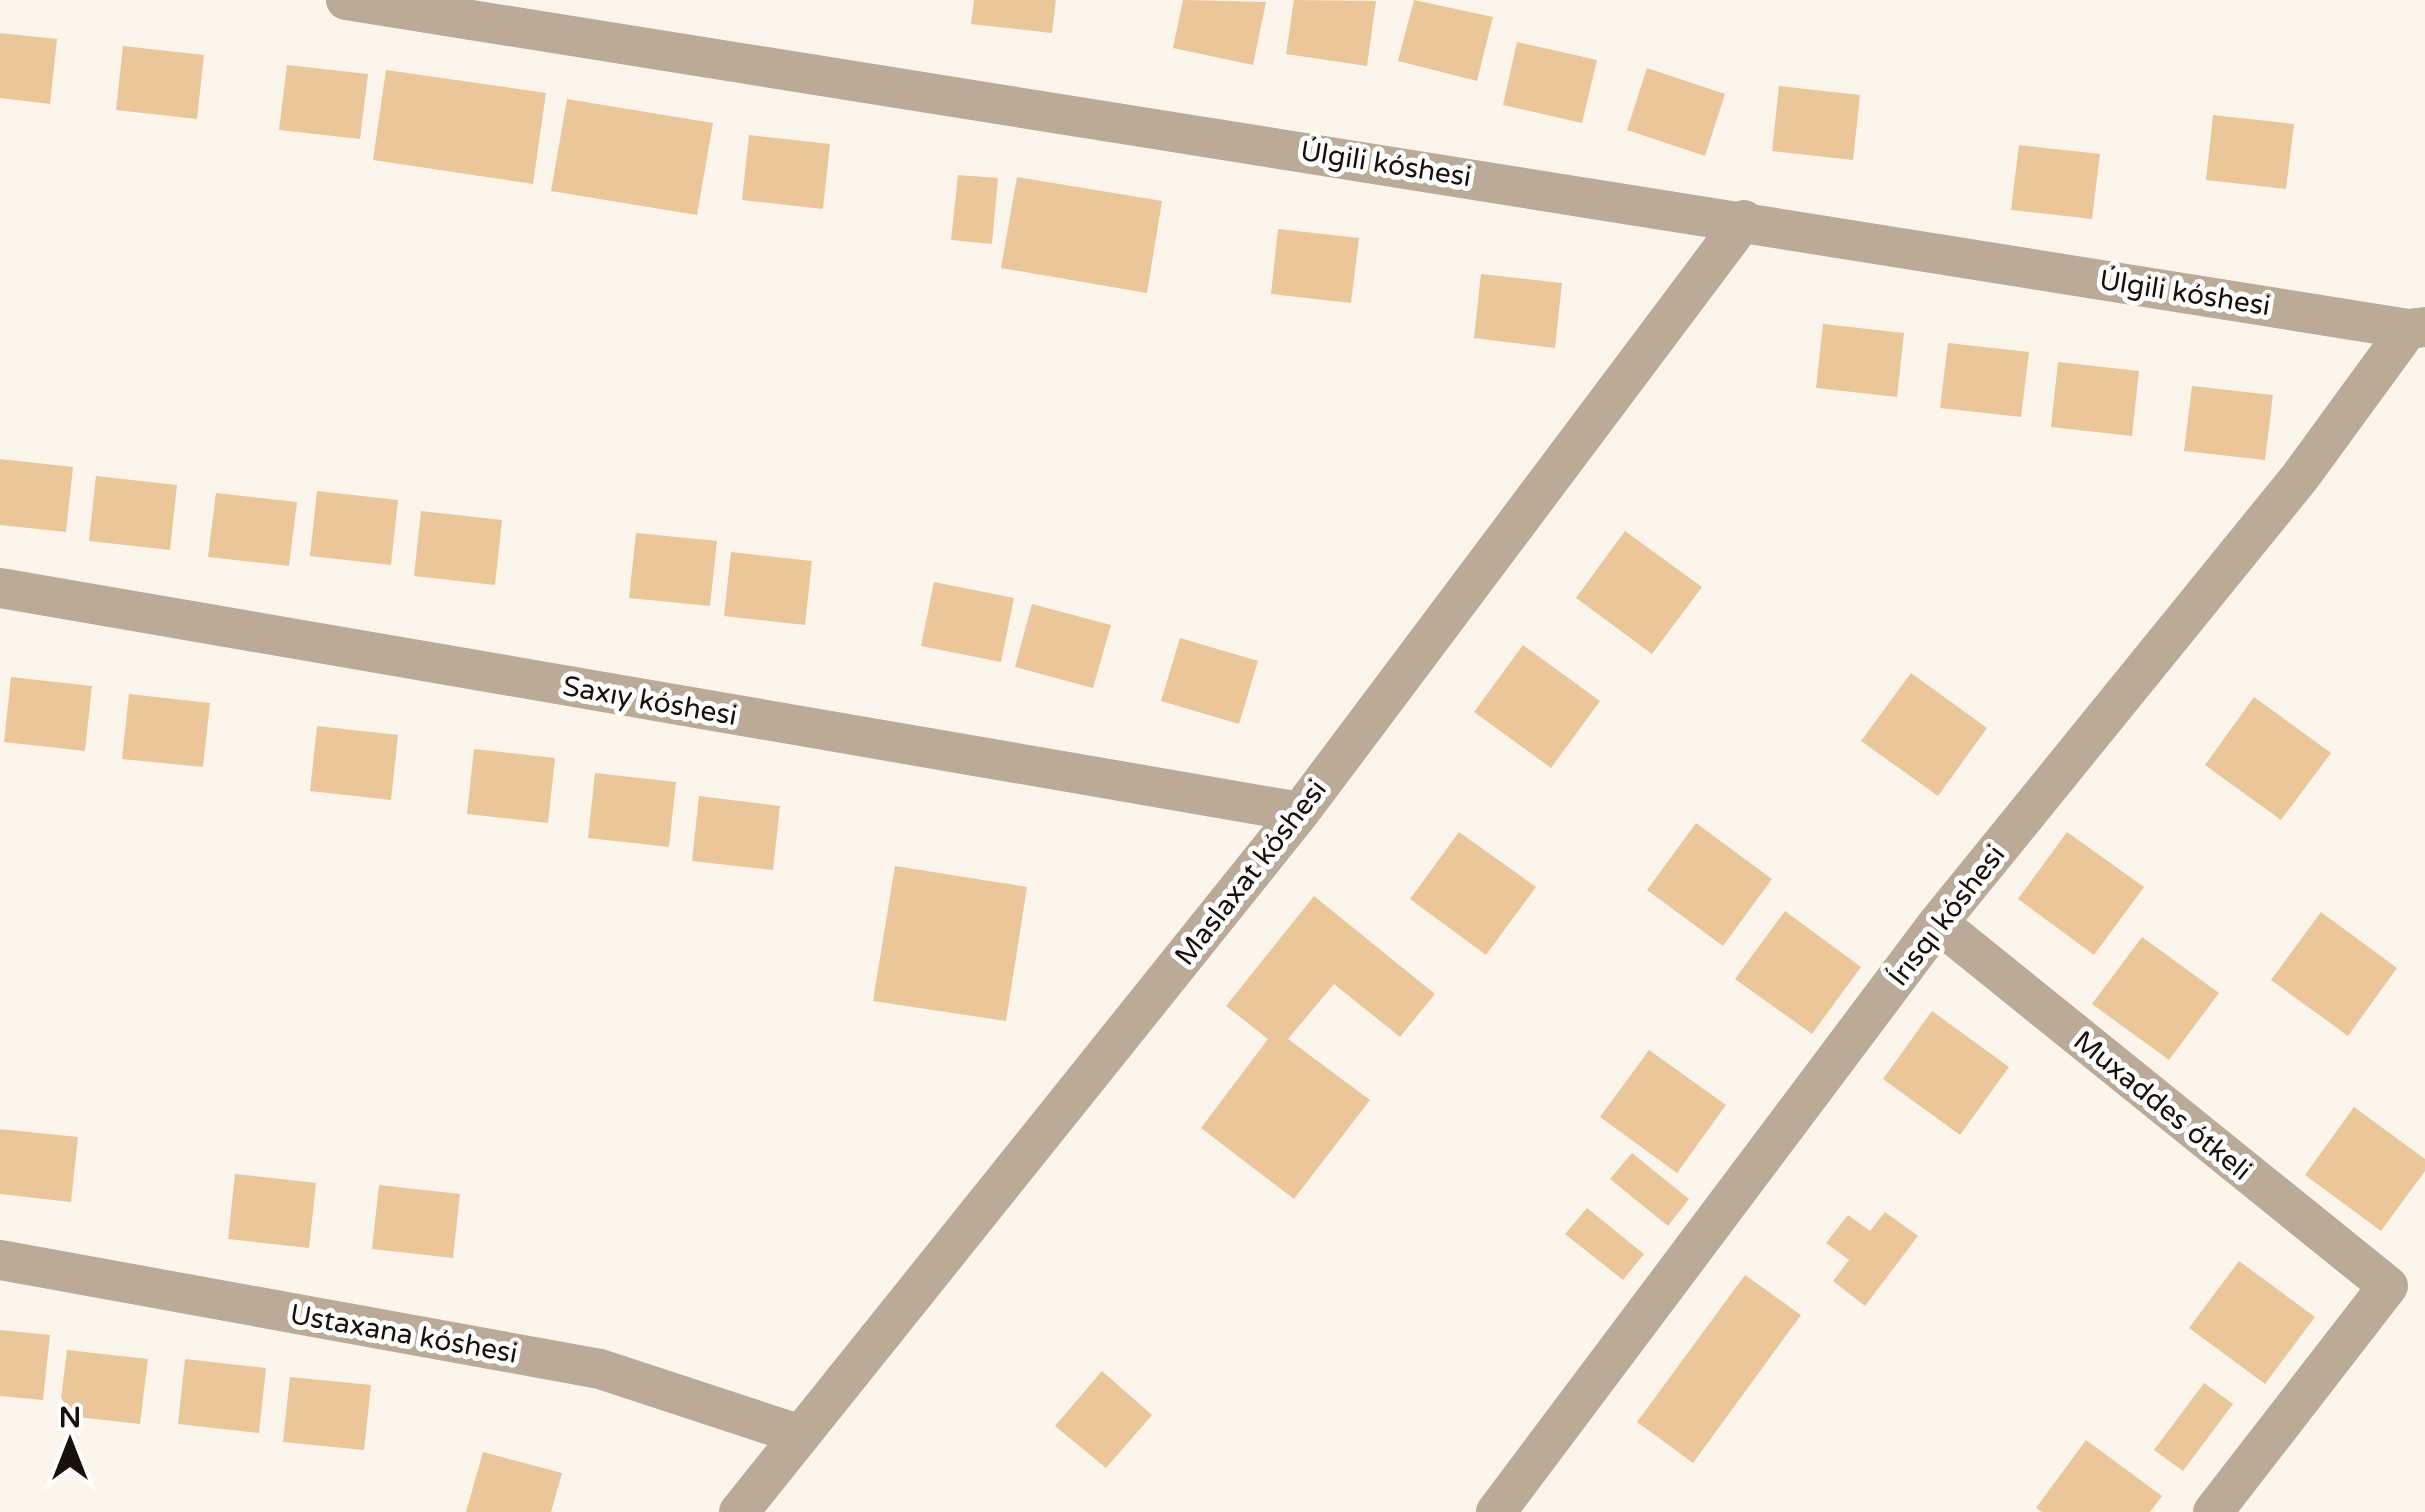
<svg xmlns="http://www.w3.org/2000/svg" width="2425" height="1512" font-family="'Varela Round',sans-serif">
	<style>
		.building { fill: #ebc698 }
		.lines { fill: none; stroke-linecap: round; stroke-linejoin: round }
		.street { stroke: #baaa96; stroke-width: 40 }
		.labels { text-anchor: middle; stroke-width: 10; stroke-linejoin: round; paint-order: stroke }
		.street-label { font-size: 28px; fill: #171109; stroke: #fff }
	</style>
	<rect width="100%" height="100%" fill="#fcf5ec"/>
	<path class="building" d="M 974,0 L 1056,0 L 1052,33 L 971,24 Z
		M 1183,0 L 1266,2 L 1253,65 L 1173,48 Z
		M 1294,0 L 1376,1 L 1367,66 L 1286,54 Z
		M 1414,0 L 1493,17 L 1477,81 L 1398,61 Z
		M 0,33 L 57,39 L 50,104 L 0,98 Z
		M 1517,42 L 1597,60 L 1582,123 L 1503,105 Z
		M 123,46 L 204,55 L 197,119 L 116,110 Z
		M 287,65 L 368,74 L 360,139 L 279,130 Z
		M 1647,68 L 1725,94 L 1705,156 L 1627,130 Z
		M 386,70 L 546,93 L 533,184 L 373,160 Z
		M 1779,86 L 1860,95 L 1853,160 L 1772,151 Z
		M 567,99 L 713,123 L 697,215 L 551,191 Z
		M 2213,115 L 2294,124 L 2286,189 L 2206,180 Z
		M 749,135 L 830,144 L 823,209 L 742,200 Z
		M 2019,145 L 2100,154 L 2092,219 L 2011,210 Z
		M 958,175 L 998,178 L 992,244 L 951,240 Z
		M 1017,177 L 1162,201 L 1147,293 L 1001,268 Z
		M 1278,229 L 1359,238 L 1351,303 L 1271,294 Z
		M 1481,274 L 1562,283 L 1555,348 L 1474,338 Z
		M 1823,324 L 1904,333 L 1897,397 L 1816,388 Z
		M 1948,343 L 2029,352 L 2021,417 L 1940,408 Z
		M 2058,362 L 2139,371 L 2132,436 L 2051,427 Z
		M 2192,386 L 2273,395 L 2265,460 L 2184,451 Z
		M 0,459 L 73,467 L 66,532 L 0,525 Z
		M 96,476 L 177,485 L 170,550 L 89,541 Z
		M 317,491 L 398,500 L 391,565 L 310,556 Z
		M 216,493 L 297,502 L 289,566 L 208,557 Z
		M 421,511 L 502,520 L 495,585 L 414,576 Z
		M 1625,531 L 1702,587 L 1652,654 L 1576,598 Z
		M 636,533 L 717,541 L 710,606 L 629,598 Z
		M 731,552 L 812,561 L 805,625 L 724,616 Z
		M 934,582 L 1014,598 L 1001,662 L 921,646 Z
		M 1032,604 L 1111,625 L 1093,688 L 1015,667 Z
		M 1180,638 L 1258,661 L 1239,724 L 1161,701 Z
		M 1523,645 L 1600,701 L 1551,768 L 1474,712 Z
		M 1911,673 L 1987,728 L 1938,796 L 1861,741 Z
		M 11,677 L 92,686 L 85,751 L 4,742 Z
		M 129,694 L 210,703 L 203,767 L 122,759 Z
		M 2254,697 L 2331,753 L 2281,820 L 2205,765 Z
		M 317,726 L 398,735 L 391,800 L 310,791 Z
		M 474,749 L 555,758 L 548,823 L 467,814 Z
		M 595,773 L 676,782 L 669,847 L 588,838 Z
		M 699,796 L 780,806 L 773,870 L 692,861 Z
		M 1696,823 L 1772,879 L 1723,946 L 1647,890 Z
		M 1459,832 L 1536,887 L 1486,955 L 1410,899 Z
		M 2067,832 L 2144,887 L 2094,955 L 2018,899 Z
		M 895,866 L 1027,887 L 1006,1021 L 873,1001 Z
		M 1314,896 L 1435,994 L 1400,1037 L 1334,984 L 1288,1039 L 1370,1100 L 1294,1199 L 1201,1128 L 1268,1039 L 1226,1006 Z
		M 1785,911 L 1861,967 L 1812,1034 L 1735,979 Z
		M 2321,912 L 2397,968 L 2348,1036 L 2271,980 Z
		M 2142,937 L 2219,993 L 2169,1060 L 2092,1004 Z
		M 1932,1011 L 2009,1067 L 1960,1135 L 1883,1079 Z
		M 1649,1050 L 1726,1105 L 1677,1173 L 1600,1117 Z
		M 2354,1107 L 2425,1159 L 2425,1171 L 2381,1231 L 2305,1175 Z
		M 0,1129 L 78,1137 L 71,1202 L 0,1194 Z
		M 1632,1153 L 1689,1199 L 1668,1226 L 1610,1179 Z
		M 235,1174 L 316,1183 L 309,1248 L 228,1239 Z
		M 379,1185 L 460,1194 L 453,1258 L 372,1249 Z
		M 1587,1208 L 1644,1254 L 1623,1280 L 1565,1234 Z
		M 1885,1212 L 1918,1236 L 1865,1306 L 1833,1281 L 1849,1260 L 1826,1243 L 1848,1215 L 1870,1231 Z
		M 2239,1261 L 2315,1317 L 2265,1384 L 2189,1328 Z
		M 1745,1275 L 1801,1315 L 1693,1463 L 1637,1422 Z
		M 0,1330 L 50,1335 L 43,1400 L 0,1396 Z
		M 67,1350 L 148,1359 L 140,1424 L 59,1415 Z
		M 185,1359 L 266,1368 L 259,1433 L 178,1424 Z
		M 1102,1371 L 1152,1415 L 1106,1468 L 1055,1426 Z
		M 290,1377 L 371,1385 L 364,1450 L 283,1442 Z
		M 2204,1383 L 2233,1404 L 2183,1471 L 2154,1450 Z
		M 2086,1440 L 2162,1496 L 2150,1512 L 2042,1512 L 2036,1508 Z
		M 483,1452 L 562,1473 L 551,1512 L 466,1512 Z"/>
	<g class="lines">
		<path class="street" d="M 346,0 L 2408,329 L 2425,327
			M 0,588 L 1300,812
			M 1938,923 L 2388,1286 L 2213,1512
			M 0,1260 L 600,1369 L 801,1435
			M 739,1512 L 1300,812 L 1744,220
			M 1496,1512 L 1938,923 L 2300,477 L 2408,329"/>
	</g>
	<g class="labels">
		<g class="street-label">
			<text transform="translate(1386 163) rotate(9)" y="10">Úlgili kóshesi</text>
			<text transform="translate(2185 292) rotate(9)" y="10">Úlgili kóshesi</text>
			<text transform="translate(650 700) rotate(10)" y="10">Saxıy kóshesi</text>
			<text transform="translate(1250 872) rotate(-52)" y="10">Maslaxat kóshesi</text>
			<text transform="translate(1946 915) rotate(-52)" y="10">Írısqı kóshesi</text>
			<text transform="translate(2163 1105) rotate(39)" y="10">Muxaddes ótkeli</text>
			<text transform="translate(404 1333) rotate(10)" y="10">Ustaxana kóshesi</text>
		</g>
	</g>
	<g transform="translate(70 1442)" stroke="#ffffff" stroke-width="8" paint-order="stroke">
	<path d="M0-8L18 38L0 25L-18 38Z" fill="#171109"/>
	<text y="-15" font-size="28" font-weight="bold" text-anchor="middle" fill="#171109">N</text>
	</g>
</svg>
